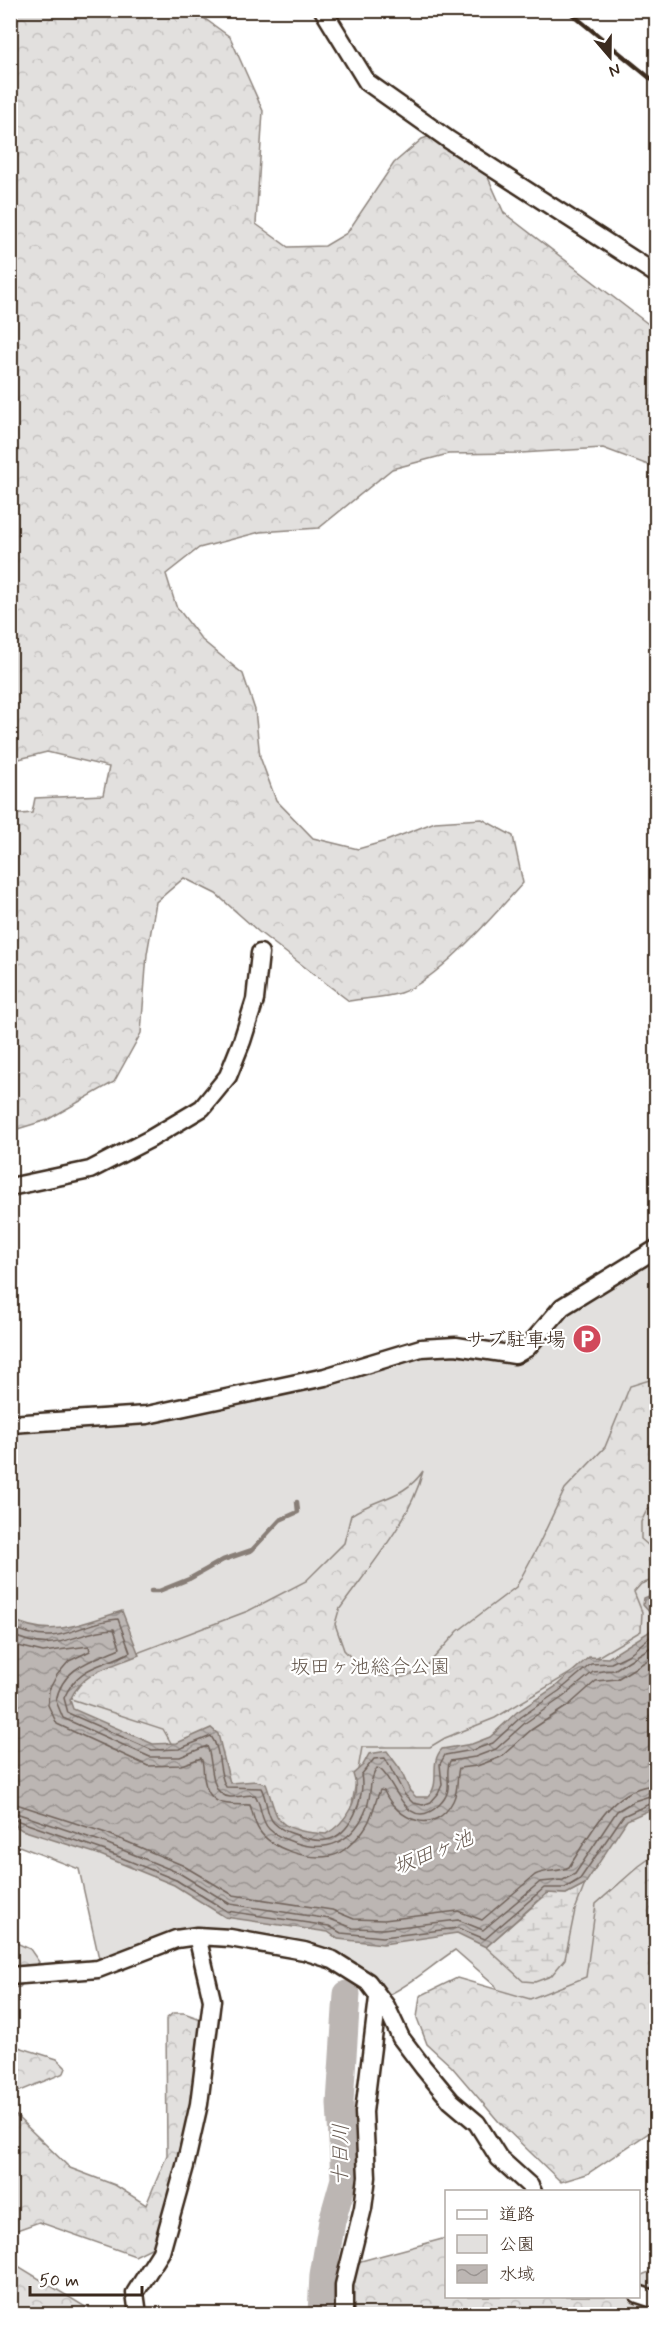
<svg xmlns="http://www.w3.org/2000/svg" width="667" height="2325" font-family="Mynerve,'Klee One',sans-serif">
	<style>
		.green { fill: #e2e0de; stroke: #8e857e; stroke-width: 1.5 }
		.forest { fill: url(#forest-crowns); stroke: #8e857e; stroke-width: 1.5 }
		.wetland { fill: url(#wetland-marsh); stroke: #8e857e; stroke-width: 1.5 }
		.water { fill: url(#water-waves); stroke: #887e77; stroke-width: 1.5 }
		.lines { fill: none; stroke-linecap: round; stroke-linejoin: round }
		.shore { stroke: #6f625a; stroke-width: 1.5 }
		.stream { stroke: #887e77; stroke-width: 4.5 }
		.river { stroke: #bcb6b3; stroke-width: 27 }
		.minor-casing { stroke: #3b2a1e; stroke-width: 21 }
		.minor { stroke: #fff; stroke-width: 16 }
		.rail { stroke: #3b2a1e; stroke-width: 4.5 }
		.labels { text-anchor: middle; stroke-width: 4.5; stroke-linejoin: round; paint-order: stroke }
		.poi-label { font-size: 20px; fill: #3b2a1e; stroke: #fff; text-anchor: end }
		.park-label { font-size: 20px; fill: #65584e; stroke: #fff }
		.water-label { font-size: 21px; font-style: italic; fill: #685b52; stroke: #fff }
	</style>
	<defs>
		<pattern id="forest-crowns" width="20" height="18" patternUnits="userSpaceOnUse" patternTransform="scale(1.5)"><rect width="20" height="18" fill="#e2e0de"/><path d="M2 6a3 3 0 1 1 6 0M12 15a3 3 0 1 1 6 0" fill="none" stroke="#c3c0be"/></pattern>
		<pattern id="wetland-marsh" width="20" height="14" patternUnits="userSpaceOnUse" patternTransform="scale(1.5)"><rect width="20" height="14" fill="#e2e0de"/><path d="M1 5h8M5 5V1M11 12h8M15 12V8" fill="none" stroke="#c3c0be"/></pattern>
		<pattern id="water-waves" width="16" height="10" patternUnits="userSpaceOnUse" patternTransform="scale(1.5)"><rect width="16" height="10" fill="#bcb6b3"/><path d="M0 5q4-4 8 0t8 0" fill="none" stroke="#9a9491"/></pattern>
	</defs>
	<rect width="100%" height="100%" fill="#fff"/>
	<filter id="ink" filterUnits="userSpaceOnUse"><feTurbulence type="fractalNoise" baseFrequency=".0167" numOctaves="2"/><feDisplacementMap in="SourceGraphic" scale="12" xChannelSelector="R" yChannelSelector="G"/><feConvolveMatrix kernelMatrix="1 2 1 2 8 2 1 2 1" color-interpolation-filters="sRGB"/></filter>
	<g filter="url(#ink)">
		<path class="green" d="M 656,1258 L 656,1893 L 532,2058 L 495,1985 L 455,1950 C 432,1965 412,1984 388,1995 L 373,1974 L 336,1952 L 249,1934 L 218,1933 L 212,1928 L 181,1930 L 100,1963 L 79,1869 L 11,1843 L 10,1431 L 153,1423 L 421,1355 L 465,1354 L 502,1362 L 525,1360 L 567,1312 Z"/>
		<path class="forest" d="M 11,11 L 194,11 L 230,37 L 263,111 L 256,224 L 288,247 L 325,246 L 347,233 L 394,163 L 422,139 L 443,132 L 478,155 L 504,213 L 656,330 L 656,468 L 603,448 L 521,453 L 448,454 L 392,469 L 319,528 L 260,532 L 199,548 L 166,574 L 176,606 L 202,640 L 243,674 L 255,710 L 260,757 L 276,800 L 313,838 L 358,849 L 386,841 L 435,822 L 482,819 L 513,836 L 523,883 C 496,913 437,981 400,993 C 384,998 366,998 349,1001 L 259,932 L 216,894 L 184,878 L 156,902 L 147,954 L 141,1033 L 114,1082 L 47,1120 L 11,1131 L 10,949 L 14,948 L 11,815 L 32,813 L 35,798 L 103,795 L 109,767 L 47,752 L 11,761 Z
			M 656,1378 L 656,1506 L 647,1510 L 641,1522 L 641,1539 L 656,1552 L 656,1579 L 641,1584 L 634,1592 L 642,1612 L 641,1631 L 495,1718 L 445,1738 L 430,1747 L 362,1747 L 350,1816 L 320,1855 L 199,1792 L 163,1729 L 68,1698 L 84,1673 L 248,1611 L 306,1581 L 344,1543 L 351,1515 C 378,1497 404,1499 423,1471 C 410,1522 369,1567 339,1610 L 335,1624 L 344,1650 L 362,1669 L 381,1676 L 403,1677 L 423,1670 L 458,1631 L 516,1587 L 537,1548 L 565,1489 L 605,1447 L 630,1386 Z
			M 656,1854 L 656,2128 L 587,2174 L 561,2182 L 499,2122 L 452,2067 L 427,2044 L 417,2018 L 420,1996 L 457,1978 L 530,1999 L 586,1977 L 596,1904 L 639,1866 Z
			M 10,1940 L 30,1949 L 39,1962 L 20,1987 L 11,1988 Z
			M 173,2013 L 184,2013 L 201,2019 L 192,2102 L 157,2245 L 135,2256 L 39,2222 L 14,2231 L 11,2244 L 11,2111 L 70,2168 L 115,2185 L 146,2205 L 167,2155 L 166,2019 Z
			M 10,2037 L 12,2045 L 57,2059 L 66,2068 L 64,2073 L 11,2095 Z
			M 446,2238 L 446,2296 L 638,2296 L 639,2276 L 649,2272 L 656,2277 L 656,2314 L 348,2314 L 335,2268 Z
			M 11,2256 L 18,2266 L 97,2314 L 11,2314 Z"/>
		<path class="wetland" d="M 585,1884 L 575,1910 L 565,1959 L 551,1976 L 535,1982 L 523,1981 L 486,1947 L 548,1893 L 566,1894 Z"/>
		<path class="water" d="M 656,1593 L 656,1807 L 627,1820 L 585,1884 L 566,1894 L 547,1893 L 486,1947 L 457,1933 L 383,1944 L 338,1939 L 328,1932 L 225,1917 L 174,1885 L 98,1854 L 22,1830 L 11,1823 L 11,1619 C 51,1639 81,1624 122,1611 L 139,1655 C 110,1667 83,1671 70,1700 L 73,1709 L 153,1744 L 177,1743 L 211,1728 L 218,1734 L 230,1783 L 256,1781 L 266,1784 C 270,1794 272,1806 277,1816 C 284,1831 311,1833 326,1834 C 346,1823 362,1797 353,1774 L 363,1765 L 369,1754 L 387,1751 L 400,1769 L 410,1791 L 416,1797 L 428,1797 C 442,1782 428,1764 442,1749 L 472,1744 L 490,1737 L 517,1712 L 555,1687 L 589,1657 L 608,1658 L 649,1632 L 653,1627 L 652,1615 L 643,1605 L 644,1598 Z"/>
		<g class="lines">
			<path class="shore" d="M 10,1626 C 61,1651 75,1622 118,1619 L 130,1652 C 101,1668 79,1664 64,1698 L 68,1713 L 152,1750 L 179,1749 L 211,1736 C 222,1751 217,1771 226,1787 L 261,1788 C 267,1798 266,1815 274,1823 C 280,1829 287,1832 294,1834 C 304,1838 316,1842 326,1840 C 351,1836 366,1796 361,1775 L 374,1759 L 385,1758 L 405,1795 L 413,1803 L 423,1805 L 431,1802 L 438,1794 L 442,1785 L 440,1764 L 445,1755 L 473,1750 L 493,1743 L 521,1717 L 559,1691 L 591,1664 L 611,1663 L 628,1655 L 656,1632
				M 10,1634 C 57,1657 73,1631 114,1629 L 120,1648 C 93,1660 62,1667 56,1701 L 63,1718 L 150,1757 L 180,1757 L 207,1746 C 214,1760 208,1795 230,1797 C 238,1797 247,1795 255,1795 C 262,1805 260,1820 269,1829 C 276,1836 284,1839 293,1842 C 327,1854 354,1842 367,1807 C 372,1792 368,1782 377,1768 C 393,1771 404,1838 439,1805 C 456,1789 443,1776 450,1761 L 475,1757 L 496,1749 L 525,1723 L 563,1697 L 593,1672 L 614,1670 L 656,1644
				M 10,1644 L 43,1652 L 89,1646 L 90,1651 L 69,1661 L 57,1675 L 49,1690 L 48,1705 L 57,1724 L 148,1766 L 181,1765 L 201,1758 C 204,1764 203,1771 204,1778 C 209,1808 227,1804 250,1805 C 253,1813 254,1823 259,1830 C 271,1849 308,1860 330,1856 C 340,1855 349,1846 356,1839 C 373,1821 372,1810 380,1790 L 384,1791 C 397,1820 435,1837 453,1801 C 459,1789 456,1779 459,1768 L 477,1766 L 501,1757 L 531,1730 L 569,1705 L 596,1681 L 617,1679 L 656,1655
				M 10,1802 L 106,1833 L 182,1865 L 233,1895 L 332,1910 L 354,1919 L 384,1920 L 458,1911 L 482,1920 L 535,1875 C 546,1869 558,1873 569,1867 C 591,1834 611,1787 656,1785
				M 10,1811 L 103,1842 L 179,1873 L 230,1904 L 330,1919 L 353,1928 L 383,1929 L 458,1920 L 483,1930 L 540,1882 L 563,1880 L 575,1874 L 617,1811 L 634,1801 L 656,1794
				M 10,1818 L 100,1849 L 176,1880 L 227,1911 L 329,1926 L 341,1933 L 383,1937 L 458,1928 L 485,1939 L 544,1888 L 565,1888 L 580,1879 L 623,1816 L 656,1801"/>
			<path class="stream" d="M 151,1591 L 159,1591 L 189,1579 L 223,1560 L 252,1550 L 280,1520 L 298,1512 L 297,1502"/>
			<path class="river" d="M 321,2314 L 323,2275 L 332,2221 L 344,2179 L 340,2103 L 347,1994"/>
			<g class="minor-casing">
				<path id="minor" d="M 323,10 L 367,82 L 449,140 L 656,274
					M 10,1187 L 90,1170 L 150,1139 L 202,1108 L 228,1076 L 242,1041 L 255,1000 L 260,953
					M 10,1424 L 147,1415 L 325,1377 L 421,1348 L 456,1346 L 515,1355 L 527,1348 L 562,1307 L 656,1249
					M 10,1976 L 98,1969 L 176,1939 L 197,1936 L 230,1938 L 304,1951 L 333,1960 L 368,1982 L 386,2006 L 401,2038 L 423,2067 L 451,2101 L 477,2123 L 499,2158 L 530,2186 L 533,2192
					M 638,2294 L 656,2300
					M 138,2314 L 135,2293 L 161,2252 L 185,2166 L 199,2104 L 212,2000 L 197,1936
					M 344,2314 L 344,2285 L 363,2208 L 367,2177 L 364,2112 L 378,1998"/>
			</g>
			<use href="#minor" class="minor"/>
			<path class="rail" d="M 567,10 L 656,83"/>
		</g>
	</g>
	<defs>
		<g id="parking-disc" transform="scale(1.5)"><circle r="9.5" fill="#d1495b" stroke="#fff"/><path d="M-3.5-5.5H1a3.5 3.5 0 0 1 0 7H-1V5.5H-3.5ZM-1-3.4V-.6H.8a1.4 1.4 0 0 0 0-2.8Z" fill="#fff"/></g>
	</defs>
	<g fill-rule="evenodd">
		<use href="#parking-disc" x="587" y="1339"/>
	</g>
	<g class="labels">
		<g class="poi-label">
			<text x="566" y="1346">サブ駐車場</text>
		</g>
		<g class="park-label">
			<text x="370" y="1673">坂田ヶ池総合公園</text>
		</g>
		<g class="water-label">
			<text transform="translate(433 1852) rotate(-22)" y="7">坂田ヶ池</text>
			<text transform="translate(340 2155) rotate(-89)" y="7">十日川</text>
		</g>
	</g>
	<rect width="667" height="2325" fill="none" stroke="#fff" stroke-width="36"/>
	<rect x="18" y="18" width="631" height="2289" fill="none" stroke="#3b2a1e" stroke-width="2" filter="url(#ink)"/>
	<rect x="445" y="2190" width="195" height="108" fill="#ffffff" stroke="#b1aaa5" stroke-width="1.5"/>
	<rect x="457" y="2210" width="30" height="9" fill="#ffffff" stroke="#b1aaa5" stroke-width="1.5"/>
	<text x="499" y="2220" font-size="18" fill="#3b2a1e">道路</text>
	<rect x="457" y="2235" width="30" height="18" fill="#e2e0de" stroke="#b1aaa5" stroke-width="1.5"/>
	<text x="499" y="2250" font-size="18" fill="#3b2a1e">公園</text>
	<rect x="457" y="2265" width="30" height="18" fill="url(#water-waves)" stroke="#b1aaa5" stroke-width="1.5"/>
	<text x="499" y="2280" font-size="18" fill="#3b2a1e">水域</text>
	<g transform="translate(610 57) rotate(160)" stroke="#ffffff" stroke-width="4.5" paint-order="stroke">
	<path d="M0-4.5L10 22L0 15L-10 22Z" fill="#3b2a1e"/>
	<text y="-9" font-size="16" font-weight="bold" text-anchor="middle" fill="#3b2a1e">N</text>
	</g>
	<path d="M30 2286v9h112v-9" fill="none" stroke="#3b2a1e" stroke-width="3"/>
	<text x="39" y="2286" font-size="18" fill="#3b2a1e" stroke="#ffffff" stroke-width="4.5" paint-order="stroke">50 m</text>
</svg>
